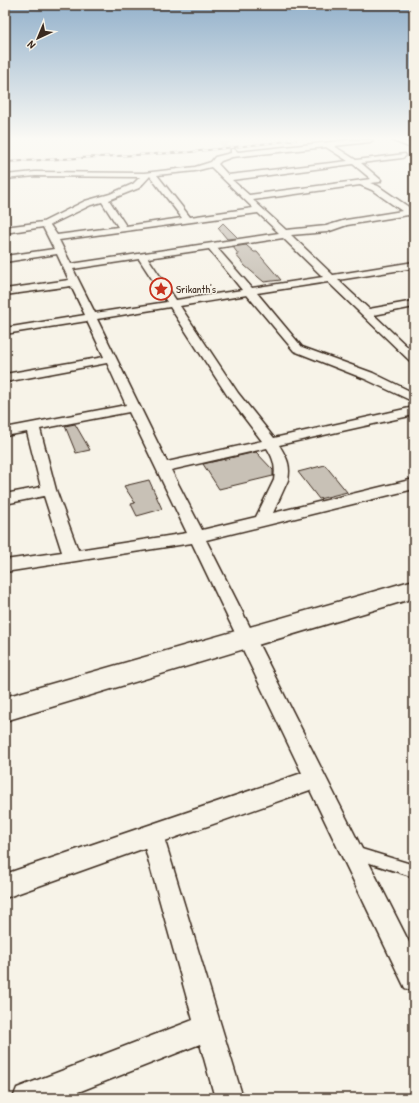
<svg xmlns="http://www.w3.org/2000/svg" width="419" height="1103" font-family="'Patrick Hand',sans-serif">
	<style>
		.building { fill: #c8c1b6; stroke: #3b2a1e }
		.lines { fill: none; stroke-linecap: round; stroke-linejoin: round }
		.minor-tunnel { stroke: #d1cbc0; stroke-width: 8; stroke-dasharray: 8 4; stroke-linecap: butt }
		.service-casing { stroke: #3b2a1e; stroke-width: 3 }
		.minor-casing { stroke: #3b2a1e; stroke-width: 3 }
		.secondary-casing { stroke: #3b2a1e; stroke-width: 3 }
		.service { fill: #f7f3e8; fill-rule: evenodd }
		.minor { fill: #f7f3e8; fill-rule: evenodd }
		.secondary { fill: #f7f3e8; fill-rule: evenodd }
		.rail-casing { stroke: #3b2a1e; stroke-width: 2 }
		.rail { stroke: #f7f3e8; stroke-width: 1.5; stroke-dasharray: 4.5; stroke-linecap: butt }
		.labels { text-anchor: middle; stroke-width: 3; stroke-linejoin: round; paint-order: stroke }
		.far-poi-label { font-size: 11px; fill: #3b2a1e; stroke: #f7f3e8; text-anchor: start }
	</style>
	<rect width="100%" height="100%" fill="#f7f3e8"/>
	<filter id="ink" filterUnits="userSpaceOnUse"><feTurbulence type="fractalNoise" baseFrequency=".025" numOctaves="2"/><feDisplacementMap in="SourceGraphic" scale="8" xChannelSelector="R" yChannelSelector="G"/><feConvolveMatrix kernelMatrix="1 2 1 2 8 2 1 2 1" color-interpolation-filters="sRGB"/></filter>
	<g filter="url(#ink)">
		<path class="building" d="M 223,223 L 238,238 L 227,239 L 218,228 Z
			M 246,245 L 254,252 L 257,252 L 281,280 L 264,282 L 245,266 L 236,255 L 239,255 L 233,247 Z
			M 75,424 L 90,450 L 76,453 L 65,426 Z
			M 256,452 L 273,470 L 273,476 L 219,489 L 203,464 Z
			M 325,465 L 347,492 L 319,499 L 298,472 Z
			M 149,480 L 162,509 L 137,516 L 131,504 L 135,503 L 124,486 Z"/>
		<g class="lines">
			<path class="minor-tunnel" d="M 221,140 L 234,151"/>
			<g class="service-casing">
				<path id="service" d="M 355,847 L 414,865 L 414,877 L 351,857 L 349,853 L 351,849 Z"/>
			</g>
			<g class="minor-casing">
				<path id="minor" d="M 350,140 L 373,140 L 370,142 L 334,146 L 356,160 L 405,154 L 406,156 L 402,158 L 361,163 L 381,180 L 380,182 L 370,183 L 378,186 L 413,210 L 414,218 L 408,215 L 347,225 L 327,232 L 291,235 L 333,275 L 414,262 L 414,268 L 338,280 L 369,309 L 414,301 L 414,307 L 374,315 L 414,353 L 414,363 L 410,361 L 328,282 L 257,293 L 302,347 L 373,373 L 414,393 L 414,402 L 365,379 L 294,351 L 247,295 L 180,306 L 238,393 L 274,438 L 414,407 L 414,415 L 279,445 C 287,458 291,465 288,480 L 273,513 L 414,479 L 414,489 L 206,540 L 414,952 L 414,992 L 405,988 L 310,790 L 165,841 L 243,1098 L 215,1098 L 200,1044 L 63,1098 L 13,1098 L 17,1088 L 193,1020 L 145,848 L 5,898 L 5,874 L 302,773 L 192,543 L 5,572 L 5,560 L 62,552 L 44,496 L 5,504 L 5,494 L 41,487 L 27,432 L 5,436 L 5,428 L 126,405 L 107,363 L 5,382 L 5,374 L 104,357 L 87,321 L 5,334 L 5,328 L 85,315 L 71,286 L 5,295 L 5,289 L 69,280 L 57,254 L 5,262 L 5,256 L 54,249 L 43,227 L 5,233 L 5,227 L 43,222 L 85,201 L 110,194 L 133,184 L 140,177 L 35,176 L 5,179 L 5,175 L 35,172 L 144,173 L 195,167 L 211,162 L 215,157 L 231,153 L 231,149 L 234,149 L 238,152 ZM 326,147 L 348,161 L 228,175 L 218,164 L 221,161 L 232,157 ZM 353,164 L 371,179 L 249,195 L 232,180 ZM 211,167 L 253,208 L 190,217 L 157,175 L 195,171 ZM 150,176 L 182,218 L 126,226 L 109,200 L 139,188 ZM 360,185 L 372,190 L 402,211 L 346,220 L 326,226 L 286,230 L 253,200 ZM 102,202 L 118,227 L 57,235 L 50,225 L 91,205 ZM 258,213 L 279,233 L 71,264 L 59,240 ZM 283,238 L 323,277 L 252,288 L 217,248 ZM 209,249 L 242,290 L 176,300 L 148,258 ZM 139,259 L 167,302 L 95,313 L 73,269 ZM 170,307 L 227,395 L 262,441 L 167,462 L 97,319 ZM 129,412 L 187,533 L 78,550 L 56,490 L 40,429 ZM 267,448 C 274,459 276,467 274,480 L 256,517 L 202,530 L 171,470 Z
					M 391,140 L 401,140 L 414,145 L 414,149 Z"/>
			</g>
			<g class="secondary-casing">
				<path id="secondary" d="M 414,580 L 414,598 L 5,721 L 5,697 Z"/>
			</g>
			<use href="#service" class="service"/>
			<use href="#minor" class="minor"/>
			<use href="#secondary" class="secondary"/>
			<g class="rail-casing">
				<path id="rail" d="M 5,162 L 191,152 L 296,140"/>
			</g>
			<use href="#rail" class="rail"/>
		</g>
	</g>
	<linearGradient id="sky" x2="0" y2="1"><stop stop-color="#93b1cb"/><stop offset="0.47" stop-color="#fbfaf5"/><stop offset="1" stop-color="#fbfaf5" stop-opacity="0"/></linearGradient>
	<rect width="419" height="295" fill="url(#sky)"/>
	<defs>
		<g id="sight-ring" transform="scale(1.15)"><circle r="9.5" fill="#f7f3e8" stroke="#c8321e" stroke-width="1.5"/><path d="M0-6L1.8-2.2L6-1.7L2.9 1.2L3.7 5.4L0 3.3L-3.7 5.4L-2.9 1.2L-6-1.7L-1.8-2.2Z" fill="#c8321e"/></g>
	</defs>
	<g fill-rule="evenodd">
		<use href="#sight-ring" x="161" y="289"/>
	</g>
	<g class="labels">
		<g class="far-poi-label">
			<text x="176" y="293">Srikanth's</text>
		</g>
	</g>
	<rect width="419" height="1103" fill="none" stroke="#f7f3e8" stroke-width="20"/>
	<rect x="10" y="10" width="399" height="1083" fill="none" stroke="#3b2a1e" stroke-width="1.5" filter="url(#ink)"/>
	<g transform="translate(38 38) rotate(224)" stroke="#f7f3e8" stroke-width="3" paint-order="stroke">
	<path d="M0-3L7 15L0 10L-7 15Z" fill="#3b2a1e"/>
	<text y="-6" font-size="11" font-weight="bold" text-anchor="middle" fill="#3b2a1e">N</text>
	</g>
</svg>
